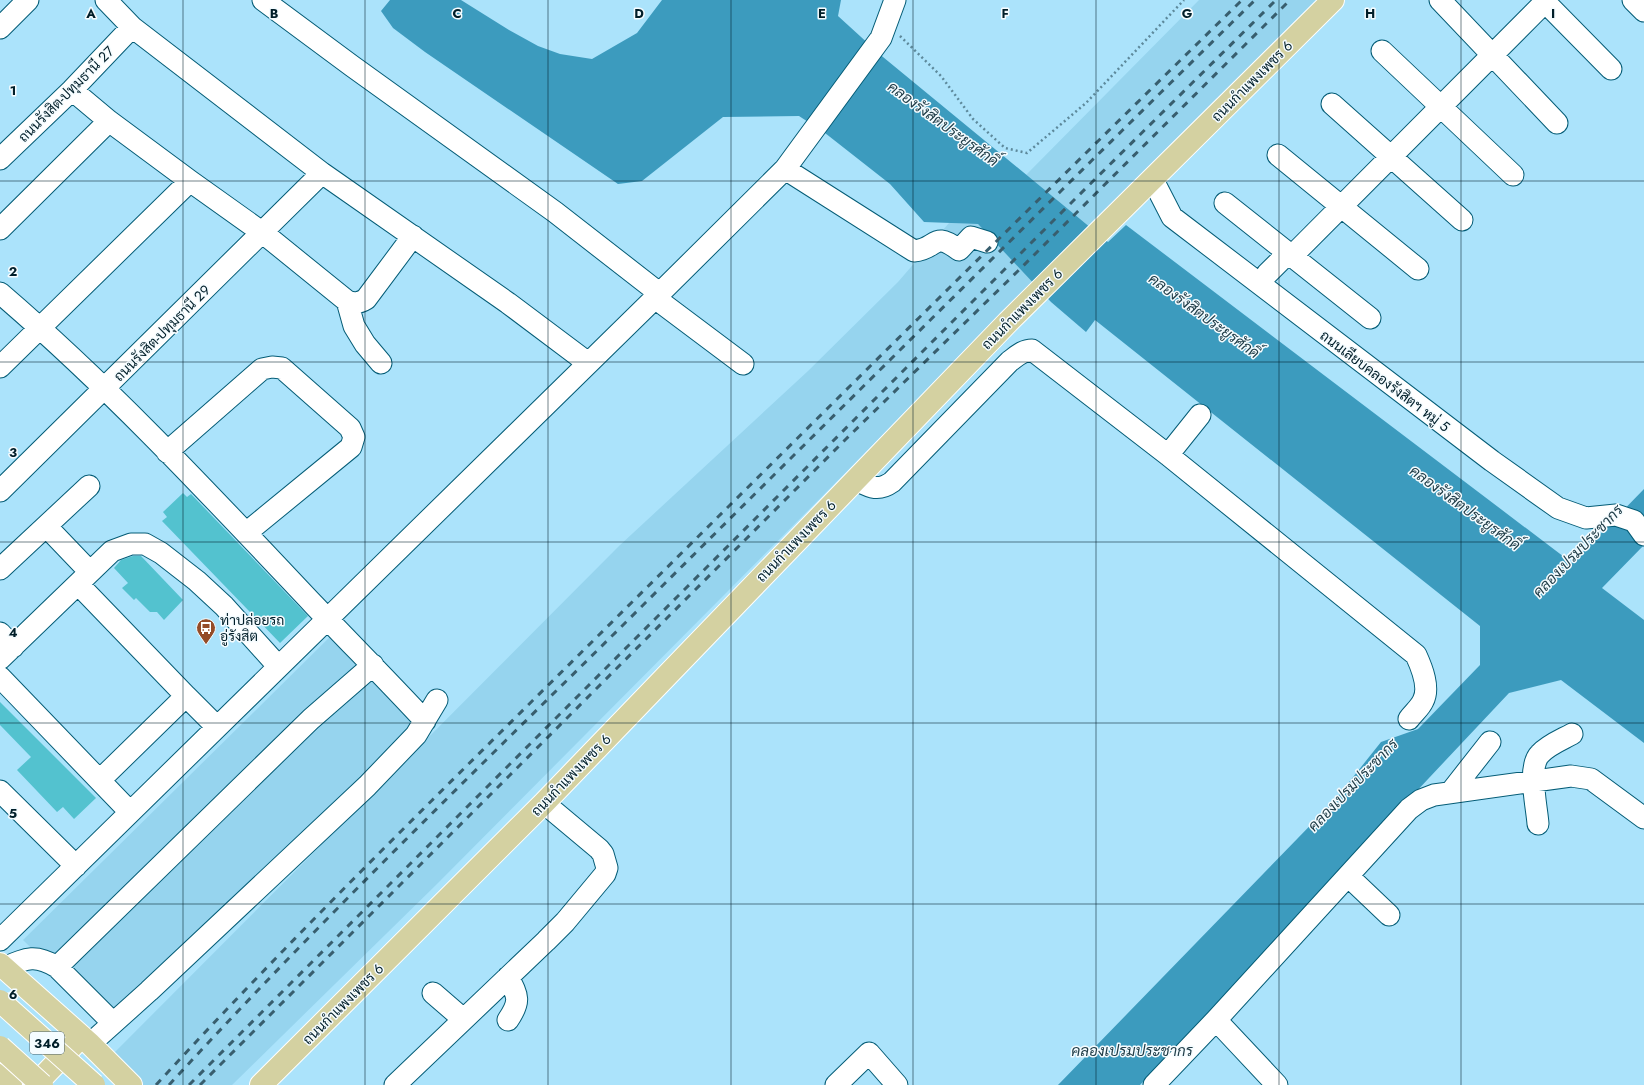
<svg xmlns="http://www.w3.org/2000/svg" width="1644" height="1085" font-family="Jost,Sarabun,sans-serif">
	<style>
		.built { fill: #96d4ee }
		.water { fill: #3c9bbe }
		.building { fill: #53c2cf }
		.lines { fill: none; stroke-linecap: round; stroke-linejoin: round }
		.minor-casing { stroke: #045c76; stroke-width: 23 }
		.major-casing { stroke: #fff; stroke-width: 24 }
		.path { stroke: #5d899b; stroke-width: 2.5; stroke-dasharray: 2 3; stroke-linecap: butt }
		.minor { stroke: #fff; stroke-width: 21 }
		.major { stroke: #d4d1a1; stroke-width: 22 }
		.rail { stroke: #385e6e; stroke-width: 3; stroke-dasharray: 7 7; stroke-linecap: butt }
		.major-bridge-casing { stroke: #fff; stroke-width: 24; stroke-linecap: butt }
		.major-bridge { stroke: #d4d1a1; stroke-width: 22 }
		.grid { fill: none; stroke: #001e29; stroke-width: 1; stroke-opacity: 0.55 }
		.labels { text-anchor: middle; stroke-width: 3; stroke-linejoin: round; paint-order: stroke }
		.shield { fill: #f5fcff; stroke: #4a6169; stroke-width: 1 }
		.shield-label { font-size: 13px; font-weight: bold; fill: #001e29 }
		.street-label { font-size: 14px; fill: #001e29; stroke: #f5fcff }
		.poi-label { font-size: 14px; fill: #001e29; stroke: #f5fcff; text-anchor: start }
		.water-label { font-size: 15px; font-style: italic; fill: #223f4a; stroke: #f5fcff }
		.grid-label { font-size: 13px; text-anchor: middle; font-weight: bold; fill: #001e29; stroke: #f5fcff; stroke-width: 3; stroke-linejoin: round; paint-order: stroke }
	</style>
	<rect width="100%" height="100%" fill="#abe3fb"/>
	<path class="built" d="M 1199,0 L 1317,0 L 1090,227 L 1026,175 Z
		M 949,223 L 978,224 L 1034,283 L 437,884 L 232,1085 L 137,1085 L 114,1053 L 619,546 L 808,371 L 898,282 Z
		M 344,623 L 435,716 L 114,1029 L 23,940 Z"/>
	<path class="water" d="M 390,0 L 461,0 L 509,30 L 538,46 L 560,54 L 592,59 L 637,33 L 662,0 L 841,0 L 838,16 L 883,57 L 1108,242 L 1126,225 L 1572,563 L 1644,489 L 1644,545 L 1602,588 L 1644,620 L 1644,743 L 1561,680 L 1509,693 L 1140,1085 L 1058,1085 L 1334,801 L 1381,742 L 1418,729 L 1480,665 L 1480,626 L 1095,320 L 1086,332 L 1051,302 L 978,224 L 924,222 L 890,184 L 825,133 L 799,116 L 723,117 L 642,181 L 618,184 L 425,52 L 393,28 L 381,11 Z"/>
	<path class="building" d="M 183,493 L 187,497 L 191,494 L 308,616 L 280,643 L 162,521 L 167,517 L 163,512 Z
		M 133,556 L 141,556 L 183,600 L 164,620 L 157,612 L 150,612 L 136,598 L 134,600 L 122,588 L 128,583 L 114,568 L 121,560 Z
		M 0,702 L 96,798 L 74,819 L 63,807 L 57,812 L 17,770 L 31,757 L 0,725 Z"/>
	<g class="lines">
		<g class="minor-casing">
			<path id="minor" d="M 106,0 L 132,27 L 322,173 L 508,303 L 588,363
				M 263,0 L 352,66 L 555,212 L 659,293
				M 1440,0 L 1557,123
				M 1543,0 L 1611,69
				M 1633,0 L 1644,11
				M 0,28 L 28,0
				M 1382,51 L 1513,175
				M 72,90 L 109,121 L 190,181 L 263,233 L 347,301 C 355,304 359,303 366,299 L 413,236
				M 1332,104 L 1462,220
				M 1278,155 L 1418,269
				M 0,159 L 72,90 L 132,27
				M 785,169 L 914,251 C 938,249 932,230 959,250 L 971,237 L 987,242
				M 1153,180 L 1172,217 L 1492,461 L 1558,508 L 1586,518 L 1616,515 L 1634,521 L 1644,535
				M 1225,203 L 1370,318
				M 0,229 L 109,121
				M 1292,256 L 1547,0
				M 1267,274 L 1288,253
				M 0,293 C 112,389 213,498 314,605 C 351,644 389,682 425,721
				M 655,298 L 743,364
				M 347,301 L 354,326 L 365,344 L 381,363
				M 0,367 L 190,181
				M 167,452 L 262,369 L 272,367 L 282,368 L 350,428 L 354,437 L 351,447 L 246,533
				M 1168,455 L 1200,415
				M 856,480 C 870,487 878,492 892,482 L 1010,361 C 1017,356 1023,350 1032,350 L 1168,455 L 1416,655 C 1422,668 1430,688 1423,701 C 1420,708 1413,713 1409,719
				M 0,491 L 322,173
				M 46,526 L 90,572
				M 0,569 L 89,486
				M 78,584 L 186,696 L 100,780
				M 0,633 L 13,647
				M 0,659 L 112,551 L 131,544 L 145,544 L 161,553 L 197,581 L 224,606 L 278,666
				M 0,677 L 130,812
				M 186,696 L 217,727
				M 0,791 L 76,866
				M 1450,793 L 1490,742
				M 1538,824 C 1537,807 1527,767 1540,754 C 1548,745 1561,740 1572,734
				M 1348,876 L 1389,915
				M 0,940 L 655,298 L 785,169 L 881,38 L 895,0
				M 57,967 L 113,1023
				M 4,968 C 27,958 35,954 57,967 L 311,719 L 373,665
				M 508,977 C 518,996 521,1001 508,1020
				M 433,993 L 463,1019
				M 1216,1020 L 1277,1085
				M 90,1044 L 149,991 L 367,786 L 416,735 L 437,700
				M 395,1085 L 546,941 L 565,922 L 605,874 L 607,868 L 603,854 L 599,849 L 544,803
				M 836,1085 L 869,1053 L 897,1085
				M 1154,1085 L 1216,1020 L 1409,809 L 1421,800 L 1434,795 L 1571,776 L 1591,779 L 1644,818"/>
		</g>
		<g class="major-casing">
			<path id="major" d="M 0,964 L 90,1044 L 131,1085
				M 0,1075 L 11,1085
				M 35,1085 L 81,1037
				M 261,1085 L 544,803 L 1008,322 L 1333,0"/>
		</g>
		<path class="path" d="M 900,36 L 941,76 L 973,119 L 1005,148 L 1027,153 L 1086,103 L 1184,0"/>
		<use href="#minor" class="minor"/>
		<use href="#major" class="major"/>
		<path class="rail" d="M 156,1085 C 304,924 461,772 616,618 C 824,412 1032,205 1242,0
			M 169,1085 C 313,928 467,779 619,629 C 830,419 1042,209 1255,0
			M 189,1085 L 1075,199 L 1276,0
			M 200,1085 L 847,438 L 1020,269 L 1290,0"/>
		<g class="major-bridge-casing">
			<path id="major-bridge" d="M 0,1001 L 94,1085
				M 0,1047 L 42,1085"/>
		</g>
		<use href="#major-bridge" class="major-bridge"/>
	</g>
	<path class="grid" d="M 183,0 L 183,1085M 365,0 L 365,1085M 548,0 L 548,1085M 731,0 L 731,1085M 913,0 L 913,1085M 1096,0 L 1096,1085M 1279,0 L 1279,1085M 1461,0 L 1461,1085M 0,181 L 1644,181M 0,362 L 1644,362M 0,542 L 1644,542M 0,723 L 1644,723M 0,904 L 1644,904"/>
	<defs>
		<g id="bus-pin" transform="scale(1)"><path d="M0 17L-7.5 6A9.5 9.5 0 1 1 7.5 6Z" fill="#944c28" stroke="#f5fcff"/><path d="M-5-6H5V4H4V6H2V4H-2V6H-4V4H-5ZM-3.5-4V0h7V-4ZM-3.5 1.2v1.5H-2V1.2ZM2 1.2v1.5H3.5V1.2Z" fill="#fff"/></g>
	</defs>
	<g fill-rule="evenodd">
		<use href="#bus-pin" x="206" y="628"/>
	</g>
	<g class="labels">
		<rect class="shield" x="30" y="1032" width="34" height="22" rx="3"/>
		<g class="shield-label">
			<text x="47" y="1048">346</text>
		</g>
		<g class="street-label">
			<text transform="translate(1252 81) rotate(-45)" y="5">ถนนกำแพงเพชร 6</text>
			<text transform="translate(66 94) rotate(-45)" y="5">ถนนรังสิต-ปทุมธานี 27</text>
			<text transform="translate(1022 309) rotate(-45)" y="5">ถนนกำแพงเพชร 6</text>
			<text transform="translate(162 333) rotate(-45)" y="5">ถนนรังสิต-ปทุมธานี 29</text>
			<text transform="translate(1385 381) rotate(37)" y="5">ถนนเลียบคลองรังสิตฯ หมู่ 5</text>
			<text transform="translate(796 541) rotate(-46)" y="5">ถนนกำแพงเพชร 6</text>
			<text transform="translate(571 775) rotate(-46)" y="5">ถนนกำแพงเพชร 6</text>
			<text transform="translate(343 1004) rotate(-45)" y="5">ถนนกำแพงเพชร 6</text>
		</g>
		<g class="poi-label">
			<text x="220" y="625">ท่าปล่อยรถ<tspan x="220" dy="16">อู่รังสิต</tspan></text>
		</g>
		<g class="water-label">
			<text transform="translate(943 124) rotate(36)" y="5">คลองรังสิตประยูรศักดิ์</text>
			<text transform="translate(1204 316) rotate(36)" y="5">คลองรังสิตประยูรศักดิ์</text>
			<text transform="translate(1465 508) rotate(36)" y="5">คลองรังสิตประยูรศักดิ์</text>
			<text transform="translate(1578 551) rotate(-46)" y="5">คลองเปรมประชากร</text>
			<text transform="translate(1353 785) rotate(-46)" y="5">คลองเปรมประชากร</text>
			<text x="1132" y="1056">คลองเปรมประชากร</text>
		</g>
	</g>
	<g class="grid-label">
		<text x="91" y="18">A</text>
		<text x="274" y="18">B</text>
		<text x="457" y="18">C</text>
		<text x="639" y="18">D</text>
		<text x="822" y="18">E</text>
		<text x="1005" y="18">F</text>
		<text x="1187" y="18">G</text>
		<text x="1370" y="18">H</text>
		<text x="1553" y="18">I</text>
		<text x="13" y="95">1</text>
		<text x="13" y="276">2</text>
		<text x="13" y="457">3</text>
		<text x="13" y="637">4</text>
		<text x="13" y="818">5</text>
		<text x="13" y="999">6</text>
	</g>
</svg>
